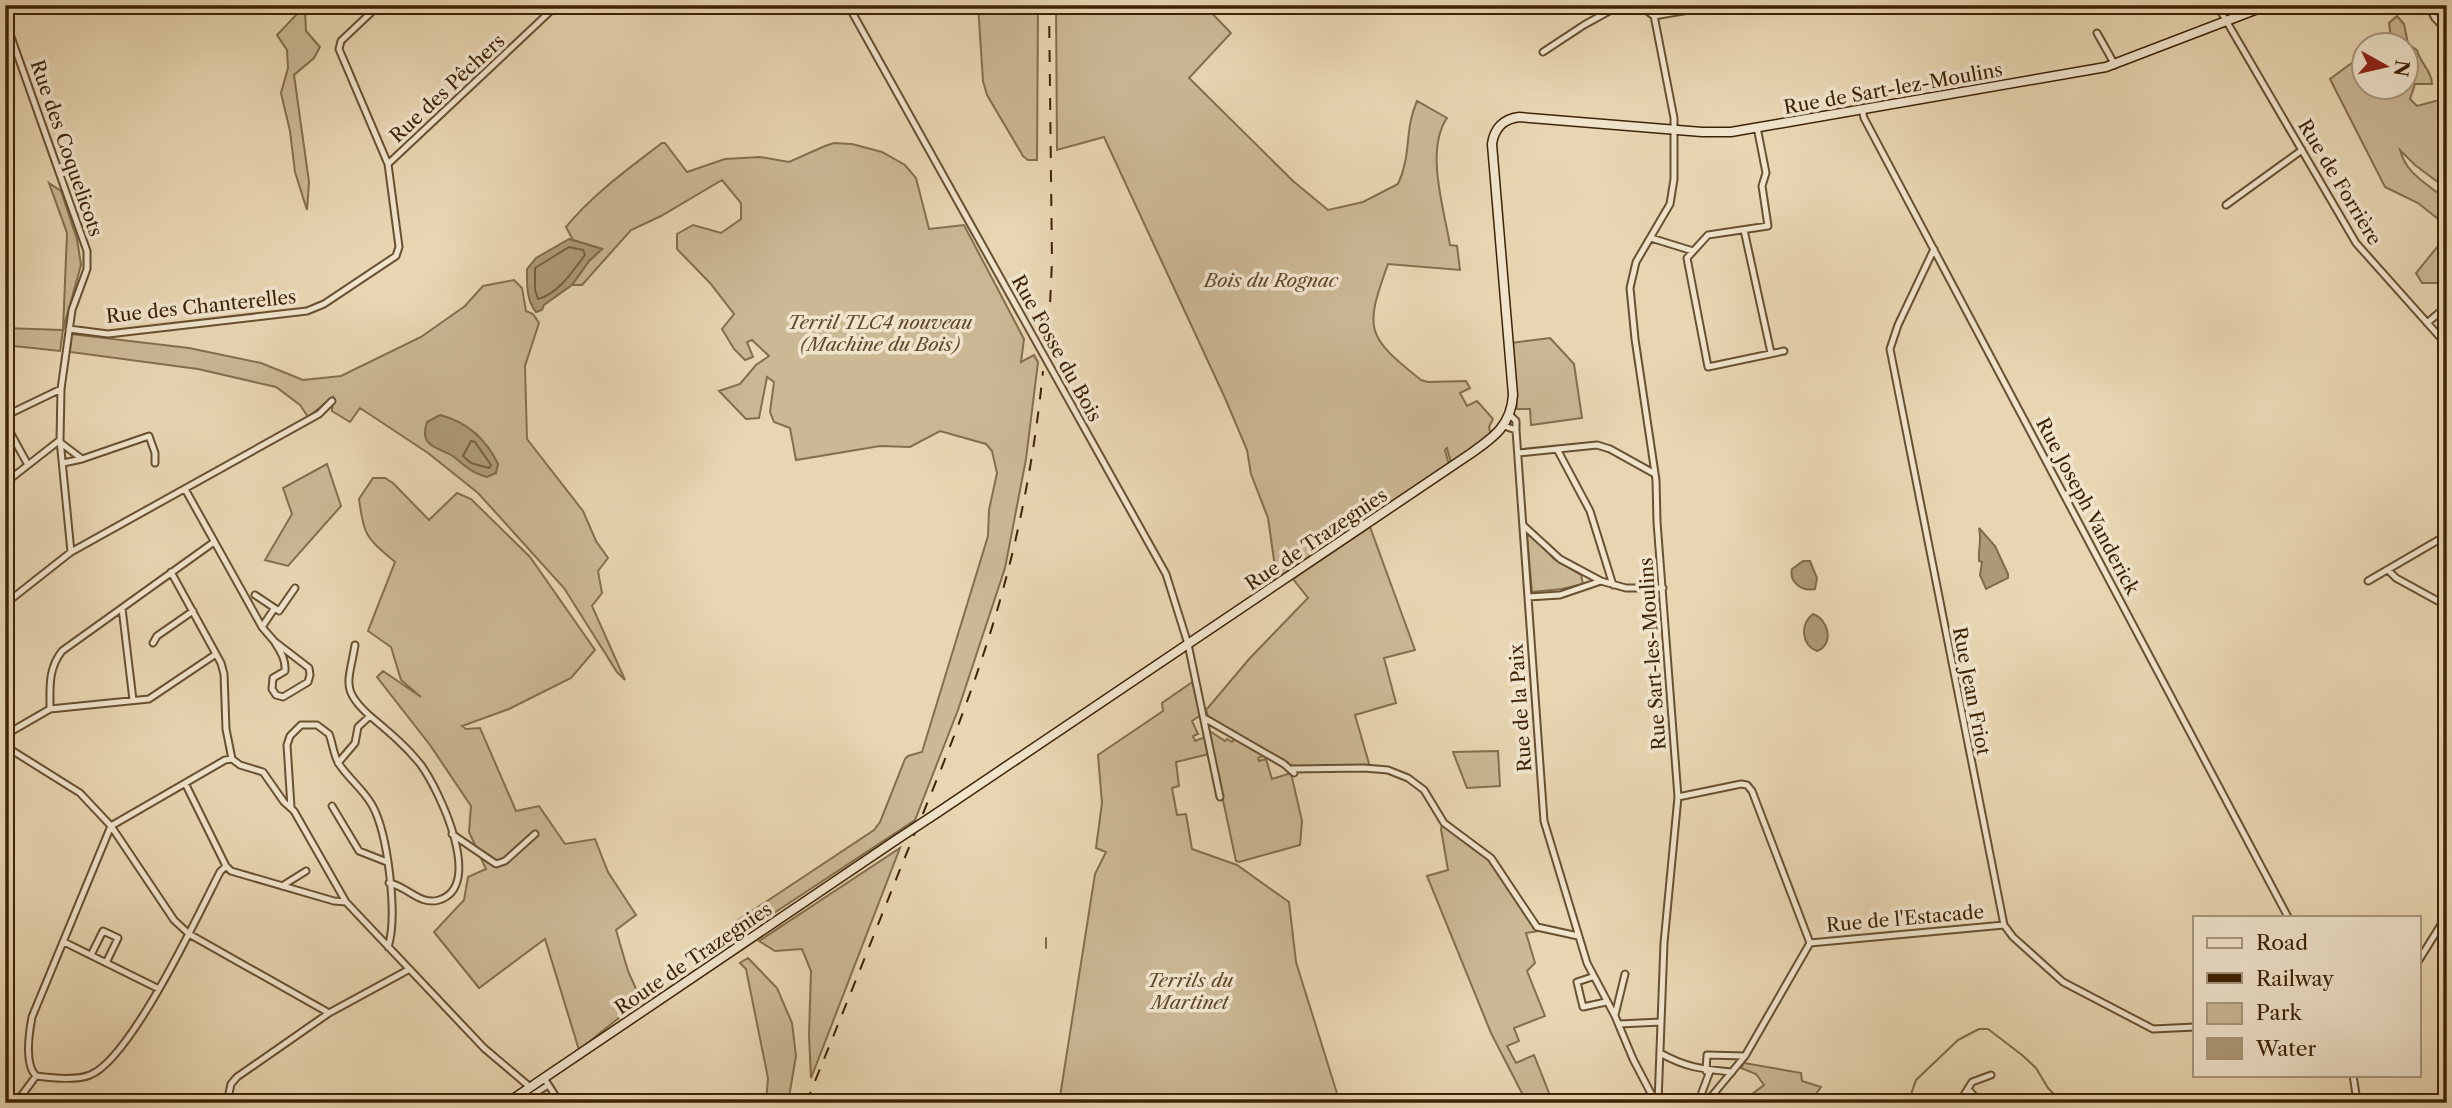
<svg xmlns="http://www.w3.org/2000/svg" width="2452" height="1108" font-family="'Libre Caslon Text',serif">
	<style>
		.green { fill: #cbb895; stroke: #846e4d; stroke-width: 2 }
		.water { fill: #ae9977; stroke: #816a49; stroke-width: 2 }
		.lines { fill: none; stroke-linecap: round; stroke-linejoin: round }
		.shore { stroke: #765e3e; stroke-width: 2 }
		.stream { stroke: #816a49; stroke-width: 2 }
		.street-casing { stroke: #685030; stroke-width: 9 }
		.secondary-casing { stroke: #3e2305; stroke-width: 11 }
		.street { stroke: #f0e4cd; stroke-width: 5 }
		.secondary { stroke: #f0e4cd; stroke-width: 8 }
		.rail { stroke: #3e2305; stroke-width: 2; stroke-dasharray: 12 12; stroke-linecap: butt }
		.secondary-bridge-casing { stroke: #3e2305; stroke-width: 11; stroke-linecap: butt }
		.secondary-bridge { stroke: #f0e4cd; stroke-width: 8 }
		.labels { text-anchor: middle; stroke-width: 7; stroke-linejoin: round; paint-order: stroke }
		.street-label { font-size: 19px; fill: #3e2305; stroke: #f0e4cd }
		.park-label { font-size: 19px; font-style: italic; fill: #614829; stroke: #f0e4cd }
	</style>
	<rect width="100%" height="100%" fill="#e8d6b2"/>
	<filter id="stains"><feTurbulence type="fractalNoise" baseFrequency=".00286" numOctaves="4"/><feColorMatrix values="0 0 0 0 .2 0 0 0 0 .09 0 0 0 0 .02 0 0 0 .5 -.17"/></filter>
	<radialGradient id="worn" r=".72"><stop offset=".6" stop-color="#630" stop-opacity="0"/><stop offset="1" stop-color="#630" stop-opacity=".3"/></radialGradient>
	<path class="green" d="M 300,5 L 310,5 L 305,10 L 306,31 L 320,47 L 314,58 L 294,75 L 309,182 L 307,210 L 295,172 L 290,131 L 281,93 L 288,68 L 287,50 L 277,35 L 298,13 Z
		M 978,5 L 1038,5 L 1037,160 L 1028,160 L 1023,156 L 987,95 L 983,81 Z
		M 1056,5 L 1204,5 L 1231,33 L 1189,78 L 1293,181 L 1328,210 L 1363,202 L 1398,184 C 1412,154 1404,130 1417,101 L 1447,118 C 1425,150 1444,209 1450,245 L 1457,246 L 1460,270 L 1388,264 C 1364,330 1366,336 1421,380 L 1428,382 L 1466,381 L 1470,388 L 1460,393 L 1467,406 L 1477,401 L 1493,419 L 1489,427 L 1491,436 L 1451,463 L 1447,448 L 1445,450 L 1449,465 L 1277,581 L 1268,518 L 1251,474 L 1247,450 L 1225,398 L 1104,137 L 1057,150 Z
		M 2397,16 L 2404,24 L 2408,44 L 2417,50 C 2420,63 2432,71 2432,84 L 2415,84 L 2410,99 L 2417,106 L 2447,98 L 2447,189 L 2415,165 L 2400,150 C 2407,176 2428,183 2447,201 L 2447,226 L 2418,203 L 2385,187 L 2330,79 L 2364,54 L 2364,88 L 2406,88 L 2406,46 L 2377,45 L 2391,37 L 2389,23 Z
		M 662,143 L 665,143 L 687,172 L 725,159 L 760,157 L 789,162 L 825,146 L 834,143 L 852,144 L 882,152 L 905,165 L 916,178 L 929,229 L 964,225 L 1024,339 L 1021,362 L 1034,355 L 1038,362 L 1026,459 L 1005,568 L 958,710 L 915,820 L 736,938 L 731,931 L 734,923 L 874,830 L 880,822 L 905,759 L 908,756 L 922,752 L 988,536 L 989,510 L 997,473 L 992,451 L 986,444 L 940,431 L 910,447 L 880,446 L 796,460 L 790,428 L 774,422 L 770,412 L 774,382 L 767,377 L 759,418 L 746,419 L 719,391 L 740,384 L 756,365 L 769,356 L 752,340 L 747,342 L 753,357 L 745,360 L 734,349 L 722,329 L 734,314 L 710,283 L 677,249 L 677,234 L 693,225 L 721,233 L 741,219 L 741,203 L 722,180 L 661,216 L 631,230 L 582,285 L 572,285 L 589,261 L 602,249 L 573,240 L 566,227 C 593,194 628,169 662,143 Z
		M 49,183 L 61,191 L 77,239 L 81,265 L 63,330 L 60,351 L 5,345 L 5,328 L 63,330 L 67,233 Z
		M 2447,235 L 2447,283 L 2422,283 L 2416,273 Z
		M 514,280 L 522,288 L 526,311 L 533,314 L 539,323 L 525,366 L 527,439 L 583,511 L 596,541 L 608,558 L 598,571 L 602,593 L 592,606 L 625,680 L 617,672 L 564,588 L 478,493 L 428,453 L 360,408 L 350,422 L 332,411 L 333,397 L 308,417 L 300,405 L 276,387 L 198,369 L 70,352 L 71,334 L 189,348 L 261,363 L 303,380 L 341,376 L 421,337 L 465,306 L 483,286 Z
		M 1550,338 L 1574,364 L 1582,418 L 1531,425 L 1530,409 L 1517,409 L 1511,343 Z
		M 327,464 L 341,506 L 288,566 L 265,560 L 292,514 L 283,488 Z
		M 373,478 L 385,478 L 393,483 L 429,520 L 457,493 L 471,499 L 530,557 L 595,650 L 571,678 L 509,709 L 462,726 L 466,729 L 480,728 L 516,811 L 539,806 L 565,844 L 595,839 L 608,872 L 636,915 L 616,930 L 628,971 L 641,1000 L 579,1050 L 545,939 L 479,988 L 434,932 L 464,900 L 468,877 L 486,869 L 469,832 L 471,806 L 430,745 L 377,677 L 383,671 L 421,697 L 401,680 L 391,647 L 368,631 L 395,562 C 366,537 364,537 359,499 Z
		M 1370,527 L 1415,650 L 1384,658 L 1396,703 L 1355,715 L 1370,767 L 1294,767 L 1209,719 L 1206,710 L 1250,658 L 1308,598 L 1293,579 Z
		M 1533,535 L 1554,559 L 1581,575 L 1583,584 L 1562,589 L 1532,592 L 1527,536 Z
		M 1194,681 L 1202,714 L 1192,721 L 1198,734 L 1193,736 L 1195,741 L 1205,737 L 1209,754 L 1176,762 L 1179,786 L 1172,788 L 1177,815 L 1186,814 L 1192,849 L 1237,865 L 1289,902 L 1296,962 L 1340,1103 L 1059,1103 L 1095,874 L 1106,852 L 1096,848 L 1102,803 L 1098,755 L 1163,711 L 1162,703 Z
		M 1208,730 L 1225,741 L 1227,739 L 1232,742 L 1235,738 L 1266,755 L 1258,758 L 1259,761 L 1266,759 L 1272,779 L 1291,773 L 1302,821 L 1300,845 L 1239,862 L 1236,861 Z
		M 1498,751 L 1500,786 L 1467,788 L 1453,752 Z
		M 1443,823 L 1492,861 L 1534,928 L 1539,931 L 1526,933 L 1535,963 L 1527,971 L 1545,1016 L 1514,1028 L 1519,1041 L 1507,1046 L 1516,1063 L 1534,1055 L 1553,1103 L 1527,1103 L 1491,1033 L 1427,876 L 1448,870 L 1441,829 Z
		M 900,848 L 820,1055 L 811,1078 L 809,1035 L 811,971 L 802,949 L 775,951 L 759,941 Z
		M 748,958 L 777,988 L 792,1023 L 796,1056 L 788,1103 L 766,1103 L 768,1078 L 746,969 L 740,963 Z
		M 1744,1063 L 1801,1073 L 1802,1081 L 1821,1087 L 1809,1103 L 1740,1103 L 1764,1085 L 1756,1074 L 1741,1068 Z"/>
	<path class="water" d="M 569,239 L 602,249 L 589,261 L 572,285 L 544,305 L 542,310 L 536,312 C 526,300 527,283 527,269 L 536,258 Z
		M 440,415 C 467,422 486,439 498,464 L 496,473 L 487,477 C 469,471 468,468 454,457 C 441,447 418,449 427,422 Z
		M 1979,528 L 1995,546 L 2008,574 L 2008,578 L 1986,589 L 1980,575 L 1982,562 L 1979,561 C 1978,549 1982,540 1979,528 Z
		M 1803,561 L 1810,561 L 1817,578 L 1815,589 C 1802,592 1789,582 1792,569 Z
		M 1813,614 C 1828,619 1835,644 1817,651 C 1801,645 1800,624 1813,614 Z"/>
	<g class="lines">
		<path class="shore" d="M 569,247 L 583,250 L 585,255 C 573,271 558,294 538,299 L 535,290 L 535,268 Z
			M 471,441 L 475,442 L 491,465 L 489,468 L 471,463 L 463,456 Z"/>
		<path class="stream" d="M 1046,938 L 1046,948
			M 1908,1103 L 1916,1080 L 1958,1040 L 1979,1029 L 1988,1029 L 2022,1055 L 2036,1068 L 2048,1088 L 2062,1103"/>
		<g class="street-casing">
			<path id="street" d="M 848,5 L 1166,574 L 1188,644 L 1220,797
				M 1639,5 L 1654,16
				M 1652,5 L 1674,118 L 1674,179 L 1670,204 L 1636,262 L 1630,288 L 1635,339 L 1656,480 L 1657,522 L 1678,797 L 1664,943 L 1658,1103
				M 2217,5 L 2356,243 L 2447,345
				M 2428,5 L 2435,18 L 2447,31
				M 1654,16 L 1717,5
				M 5,20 L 87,251 L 87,269 L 72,310 L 61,389 L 60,440 L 71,552
				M 2097,33 L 2115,65
				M 1543,52 L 1584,25 L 1620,5
				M 1862,109 L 1864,118 L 2288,917
				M 1757,127 L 1766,173 L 1762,186 L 1768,226 L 1708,235 L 1687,258 L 1708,367 L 1784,351
				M 388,164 L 557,5
				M 2226,205 L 2302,150
				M 1744,230 L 1771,353
				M 1651,238 L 1693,251
				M 1934,249 L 1898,325 L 1890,349 L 2004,925 L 2013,937 L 2063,982 L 2153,1029 L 2195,1027
				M 2427,323 L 2447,306
				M 69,329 L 108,334 L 307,311 L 324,304 L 396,256 L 399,247 L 388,164 L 339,49 L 341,41 L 379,5
				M 5,416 L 61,389
				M 5,423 L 28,465 L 5,483
				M 1504,426 L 1516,430 L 1516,421 L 1510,415
				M 1516,430 L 1544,821 L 1587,963 L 1615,1016 L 1633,1059 L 1656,1103
				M 61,443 L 82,459
				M 1557,449 L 1590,511 L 1613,585
				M 1518,453 L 1597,445 L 1610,449 L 1655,474
				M 63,463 L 82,459 L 149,436 L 155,453 L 155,463
				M 28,465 L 60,440
				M 185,489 L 262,627 L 274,641 L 309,668 L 310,675 L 308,682 L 283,697 L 276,695 L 272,689 L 273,678 L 285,671 C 286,659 280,651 274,641
				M 1523,525 L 1560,559 L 1601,581
				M 2388,570 L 2396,578 L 2447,606
				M 171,572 L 221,663 L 224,674 L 226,729 L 232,759
				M 2368,581 L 2447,535
				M 255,595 L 279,611 L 295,588
				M 1528,597 L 1560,595 L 1601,581 L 1626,588 L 1663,588
				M 5,604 L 71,552 L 319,414 L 332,401
				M 122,608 L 133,700
				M 262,627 L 274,609
				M 153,643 L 157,636 L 193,611
				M 355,645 C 349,682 340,689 370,716
				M 50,709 L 149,699 L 216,654
				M 1206,719 L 1284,764 L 1294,773
				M 5,735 L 50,709 C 50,687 48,669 62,651 L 214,542
				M 5,746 L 80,793 L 111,826 L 174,920 L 189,934 L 329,1013
				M 232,759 L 240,765 L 263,772 L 284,802 L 294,811 L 346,902 L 484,1048 L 530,1087
				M 338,763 L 355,743 L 358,727 L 370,716 C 389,732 406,746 421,765 C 439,790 485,886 439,900 C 420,906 407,886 389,883
				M 1292,769 L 1364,768 L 1388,770 L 1408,778 L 1424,790 L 1444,823 L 1491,858 L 1537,927 L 1578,936
				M 185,783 L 226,866 L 231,871 L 334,901 L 346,902
				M 1678,797 L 1741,784 L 1747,785 L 1752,791 L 1810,943 L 1745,1056 L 1706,1103
				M 332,806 L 359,851 L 387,862
				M 291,807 L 287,745 L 290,736 L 301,725 L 317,725 L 329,734 C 333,744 333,754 339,764 C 349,779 363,789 372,805 C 388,833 398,917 388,947
				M 452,834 L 496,864 L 505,861 L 535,834
				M 282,886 L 306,871
				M 64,942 L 159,989
				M 1810,943 L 2004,925
				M 91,955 L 103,931 L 118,938 L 106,963
				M 2419,960 L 2447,915
				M 1592,977 L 1577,982 L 1583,1007 L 1606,1002
				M 1615,1015 L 1625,974
				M 1619,1024 L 1661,1022
				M 1660,1053 C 1687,1068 1702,1069 1732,1072
				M 1706,1071 L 1707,1055 L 1745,1056
				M 2353,1075 L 2357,1101 L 2361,1103
				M 36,1076 C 24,1064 29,1033 32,1017 L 111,826 L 225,760 L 232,759
				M 544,1078 L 560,1103
				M 1968,1089 L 1980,1103
				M 525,1100 L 548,1085
				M 16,1103 L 36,1076 C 51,1078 76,1081 90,1075 C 131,1059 198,915 220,872 L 226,866
				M 227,1103 L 231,1084 L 237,1077 L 329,1013 L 408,970
				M 1698,1103 L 1710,1071
				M 1959,1103 L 1972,1082 L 1991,1075"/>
		</g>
		<g class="secondary-casing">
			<path id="secondary" d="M 937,813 L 1470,454 C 1493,438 1511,426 1513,395 L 1492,144 C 1494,129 1503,119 1519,117 L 1702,132 L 1731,132 L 2106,67 L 2268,5
				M 507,1103 L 896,840"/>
		</g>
		<use href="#street" class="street"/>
		<use href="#secondary" class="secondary"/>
		<path class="rail" d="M 1048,350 L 1052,261 L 1049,5
			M 806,1103 C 839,1023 871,942 903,862 C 933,789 964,716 988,640 C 1016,553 1034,462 1043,371"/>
		<g class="secondary-bridge-casing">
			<path id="secondary-bridge" d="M 896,840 L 937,813"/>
		</g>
		<use href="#secondary-bridge" class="secondary-bridge"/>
	</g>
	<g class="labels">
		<g class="street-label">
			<text transform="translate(447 88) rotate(-43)" y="7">Rue des Pêchers</text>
			<text transform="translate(1893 88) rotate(-10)" y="7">Rue de Sart-lez-Moulins</text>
			<text transform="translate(67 148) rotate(71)" y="7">Rue des Coquelicots</text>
			<text transform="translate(2340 182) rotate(59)" y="7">Rue de Forrière</text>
			<text transform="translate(201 306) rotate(-6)" y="7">Rue des Chanterelles</text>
			<text transform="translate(1057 348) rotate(61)" y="7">Rue Fosse du Bois</text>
			<text transform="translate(2088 506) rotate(62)" y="7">Rue Joseph Vanderick</text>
			<text transform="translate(1316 539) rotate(-34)" y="7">Rue de Trazegnies</text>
			<text transform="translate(1652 654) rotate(-94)" y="7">Rue Sart-les-Moulins</text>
			<text transform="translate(1972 691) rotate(79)" y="7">Rue Jean Friot</text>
			<text transform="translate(1520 708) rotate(-94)" y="7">Rue de la Paix</text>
			<text transform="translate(1905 918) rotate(-5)" y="7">Rue de l'Estacade</text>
			<text transform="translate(693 958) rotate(-34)" y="7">Route de Trazegnies</text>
		</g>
		<g class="park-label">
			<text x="1271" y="287">Bois du Rognac</text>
			<text x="880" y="329">Terril TLC4 nouveau<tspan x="880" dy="22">(Machine du Bois)</tspan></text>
			<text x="1190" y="987">Terrils du<tspan x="1190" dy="22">Martinet</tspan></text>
		</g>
	</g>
	<rect width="2452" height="1108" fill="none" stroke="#e8d6b2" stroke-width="28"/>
	<rect x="7" y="7" width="2438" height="1094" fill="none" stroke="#3e2305" stroke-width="3.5"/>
	<rect x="14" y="14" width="2424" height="1080" fill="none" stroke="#3e2305" stroke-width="2"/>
	<rect x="2193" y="916" width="228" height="161" fill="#f0e4cd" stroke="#a9977d" stroke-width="2"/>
	<rect x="2207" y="938" width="35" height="10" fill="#f0e4cd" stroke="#a9977d" stroke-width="2"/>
	<text x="2256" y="950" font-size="21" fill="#3e2305">Road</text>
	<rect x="2207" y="973" width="35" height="10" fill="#3e2305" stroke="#a9977d" stroke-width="2"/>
	<text x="2256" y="986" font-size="21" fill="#3e2305">Railway</text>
	<rect x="2207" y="1003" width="35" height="21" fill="#cbb895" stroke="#a9977d" stroke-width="2"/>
	<text x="2256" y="1020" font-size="21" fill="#3e2305">Park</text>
	<rect x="2207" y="1038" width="35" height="21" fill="#ae9977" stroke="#a9977d" stroke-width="2"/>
	<text x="2256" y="1056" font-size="21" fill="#3e2305">Water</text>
	<g transform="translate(2385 66) rotate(98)"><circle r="33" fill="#f0e4cd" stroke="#a9977d" stroke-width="2"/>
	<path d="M0-5L12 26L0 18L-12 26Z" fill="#8f2418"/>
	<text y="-10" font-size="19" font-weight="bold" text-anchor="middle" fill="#3e2305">N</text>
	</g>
	<rect width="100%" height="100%" filter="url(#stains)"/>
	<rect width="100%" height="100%" fill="url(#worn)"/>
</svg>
